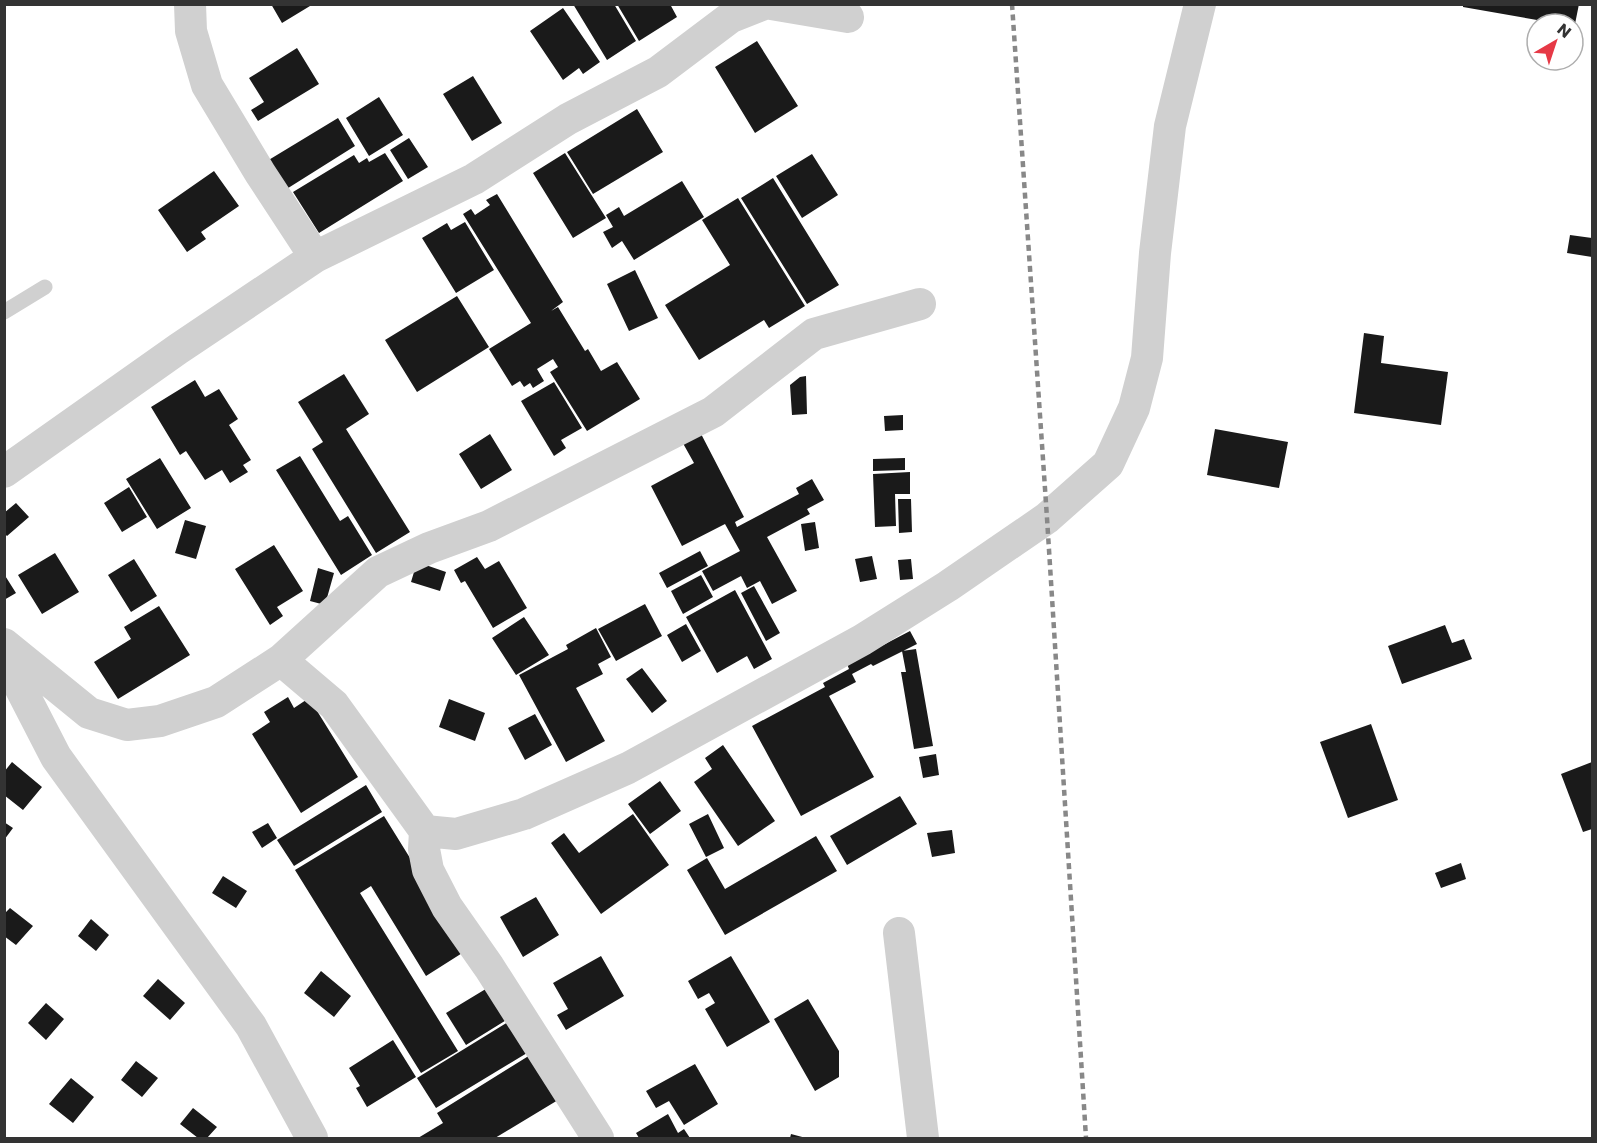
<svg xmlns="http://www.w3.org/2000/svg" width="1597" height="1143" font-family="Poppins,sans-serif">
	<style>
		.building { fill: #1a1a1a }
		.lines { fill: none; stroke-linecap: round; stroke-linejoin: round }
		.lane { stroke: #d0d0d0; stroke-width: 15 }
		.street { stroke: #d0d0d0; stroke-width: 32 }
		.rail { stroke: #888; stroke-width: 4.5; stroke-dasharray: 6 4.5; stroke-linecap: butt }
	</style>
	<rect width="100%" height="100%" fill="#fff"/>
	<path class="building" d="M 271,4 L 310,4 L 310,6 L 282,23 Z
		M 573,4 L 614,4 L 636,41 L 607,60 Z
		M 617,4 L 670,4 L 677,17 L 639,41 Z
		M 1463,4 L 1579,4 L 1574,29 L 1573,24 L 1560,24 L 1463,7 Z
		M 563,8 L 600,62 L 583,74 L 579,68 L 563,80 L 530,31 Z
		M 757,41 L 798,106 L 755,133 L 715,67 Z
		M 297,48 L 319,84 L 258,121 L 251,110 L 264,102 L 249,78 Z
		M 473,76 L 502,123 L 472,141 L 443,94 Z
		M 379,97 L 403,135 L 369,156 L 346,118 Z
		M 637,109 L 663,152 L 593,194 L 567,152 Z
		M 338,118 L 355,146 L 285,190 L 267,161 Z
		M 409,138 L 428,167 L 408,179 L 390,150 Z
		M 385,153 L 403,181 L 319,233 L 293,192 L 354,155 L 359,163 L 367,158 L 369,162 Z
		M 565,153 L 606,218 L 573,238 L 533,173 Z
		M 812,154 L 838,195 L 802,218 L 776,176 Z
		M 214,171 L 239,206 L 201,232 L 206,239 L 187,252 L 158,210 Z
		M 773,178 L 839,285 L 807,304 L 741,198 Z
		M 682,181 L 704,217 L 634,260 L 622,241 L 612,248 L 603,232 L 613,227 L 606,215 L 619,207 L 624,216 Z
		M 497,194 L 563,302 L 551,311 L 558,307 L 585,351 L 588,349 L 601,371 L 617,362 L 640,399 L 587,431 L 550,372 L 558,367 L 553,359 L 537,369 L 544,381 L 533,388 L 530,383 L 524,387 L 520,381 L 512,386 L 489,349 L 531,323 L 463,214 L 471,209 L 475,215 L 490,205 L 486,200 Z
		M 738,198 L 805,306 L 769,328 L 764,320 L 699,360 L 665,305 L 730,265 L 702,220 Z
		M 465,222 L 494,270 L 456,293 L 422,238 L 447,223 L 451,230 Z
		M 1570,235 L 1592,238 L 1592,257 L 1567,253 Z
		M 635,270 L 658,318 L 629,331 L 607,284 Z
		M 457,296 L 489,347 L 417,392 L 385,340 Z
		M 1364,333 L 1384,336 L 1381,363 L 1448,372 L 1441,425 L 1354,413 Z
		M 344,374 L 369,414 L 346,429 L 410,532 L 376,553 L 312,449 L 323,442 L 298,402 Z
		M 806,376 L 807,414 L 792,415 L 790,385 L 800,377 Z
		M 195,380 L 205,397 L 219,389 L 238,419 L 229,425 L 251,460 L 243,465 L 248,472 L 230,483 L 222,470 L 205,480 L 186,451 L 180,455 L 151,407 Z
		M 554,382 L 582,428 L 561,440 L 566,448 L 554,456 L 521,401 Z
		M 903,415 L 903,430 L 885,431 L 884,416 Z
		M 698,428 L 744,517 L 735,522 L 737,527 L 799,494 L 796,488 L 812,479 L 824,500 L 807,509 L 810,514 L 767,537 L 797,591 L 772,604 L 760,581 L 747,588 L 741,576 L 713,591 L 702,571 L 740,551 L 725,524 L 682,546 L 651,486 L 694,463 L 680,438 Z
		M 1215,429 L 1288,442 L 1279,488 L 1207,475 Z
		M 490,434 L 512,470 L 481,489 L 459,454 Z
		M 300,456 L 340,521 L 348,516 L 372,555 L 341,575 L 276,470 Z
		M 160,458 L 191,508 L 157,529 L 126,479 Z
		M 905,458 L 905,470 L 873,471 L 873,459 Z
		M 910,472 L 910,494 L 895,494 L 896,526 L 875,527 L 873,474 Z
		M 129,487 L 147,517 L 122,532 L 104,503 Z
		M 898,499 L 911,499 L 912,532 L 899,533 Z
		M 16,503 L 29,517 L 7,536 L 4,533 L 4,513 Z
		M 185,520 L 206,526 L 196,559 L 175,553 Z
		M 815,522 L 819,548 L 805,551 L 801,524 Z
		M 274,545 L 303,591 L 277,607 L 283,616 L 270,625 L 235,569 Z
		M 700,551 L 708,566 L 667,588 L 659,573 Z
		M 55,553 L 79,592 L 42,614 L 18,575 Z
		M 872,556 L 877,579 L 860,582 L 855,559 Z
		M 477,557 L 485,569 L 499,561 L 527,608 L 493,628 L 465,581 L 461,583 L 454,570 Z
		M 134,559 L 157,596 L 131,612 L 108,575 Z
		M 911,559 L 913,579 L 900,580 L 898,560 Z
		M 417,562 L 446,572 L 440,591 L 411,582 Z
		M 318,568 L 334,573 L 325,605 L 310,601 Z
		M 4,574 L 16,593 L 4,600 Z
		M 701,575 L 713,597 L 683,614 L 671,591 Z
		M 754,586 L 780,633 L 766,641 L 741,593 Z
		M 735,590 L 772,659 L 754,669 L 747,656 L 717,673 L 686,617 Z
		M 645,604 L 662,636 L 616,661 L 598,629 Z
		M 159,606 L 190,655 L 118,699 L 94,662 L 131,639 L 124,627 Z
		M 524,617 L 549,655 L 516,675 L 492,638 Z
		M 686,624 L 701,651 L 682,662 L 667,635 Z
		M 1445,625 L 1452,643 L 1464,639 L 1472,659 L 1402,684 L 1388,646 Z
		M 596,628 L 611,657 L 598,664 L 603,674 L 576,688 L 605,741 L 566,762 L 519,675 L 568,649 L 566,645 Z
		M 910,631 L 917,644 L 873,666 L 871,664 L 852,674 L 856,682 L 829,696 L 874,777 L 801,816 L 752,726 L 825,687 L 823,683 L 849,669 L 847,664 Z
		M 916,649 L 933,746 L 914,749 L 901,672 L 906,672 L 902,651 Z
		M 642,668 L 667,701 L 652,713 L 626,679 Z
		M 288,697 L 294,708 L 309,698 L 358,777 L 301,813 L 252,734 L 270,722 L 264,712 Z
		M 449,699 L 485,713 L 475,741 L 439,727 Z
		M 535,714 L 552,745 L 525,760 L 508,728 Z
		M 1371,724 L 1398,800 L 1348,818 L 1320,742 Z
		M 723,745 L 775,821 L 738,846 L 694,782 L 712,769 L 705,758 Z
		M 936,754 L 939,775 L 923,778 L 919,757 Z
		M 12,762 L 42,787 L 23,810 L 4,795 L 4,772 Z
		M 1592,762 L 1592,829 L 1583,832 L 1561,774 Z
		M 660,781 L 681,811 L 650,834 L 628,804 Z
		M 366,785 L 382,812 L 294,866 L 277,840 Z
		M 900,796 L 917,824 L 847,865 L 830,836 Z
		M 633,814 L 669,865 L 601,914 L 551,843 L 564,833 L 579,853 Z
		M 708,814 L 724,848 L 706,857 L 689,824 Z
		M 384,816 L 467,950 L 426,976 L 371,886 L 360,893 L 458,1051 L 421,1073 L 295,870 Z
		M 4,822 L 13,828 L 4,840 Z
		M 268,823 L 277,838 L 262,848 L 252,832 Z
		M 952,830 L 955,853 L 932,857 L 927,833 Z
		M 816,836 L 837,871 L 725,935 L 687,870 L 707,858 L 725,889 Z
		M 1461,863 L 1466,879 L 1441,888 L 1435,873 Z
		M 223,876 L 247,891 L 236,908 L 212,893 Z
		M 536,897 L 559,935 L 523,957 L 500,917 Z
		M 10,908 L 33,926 L 16,945 L 4,936 L 4,914 Z
		M 91,919 L 109,935 L 96,951 L 78,936 Z
		M 601,956 L 624,996 L 566,1030 L 557,1015 L 568,1009 L 553,983 Z
		M 731,956 L 770,1022 L 727,1047 L 705,1009 L 715,1003 L 709,993 L 698,999 L 688,981 Z
		M 321,971 L 351,996 L 334,1017 L 304,993 Z
		M 158,979 L 185,1003 L 170,1020 L 143,996 Z
		M 489,987 L 508,1019 L 466,1045 L 446,1013 Z
		M 808,999 L 839,1051 L 839,1077 L 815,1091 L 774,1019 Z
		M 46,1003 L 64,1019 L 46,1040 L 28,1023 Z
		M 508,1022 L 527,1053 L 436,1108 L 417,1078 Z
		M 393,1040 L 416,1077 L 367,1107 L 356,1088 L 360,1086 L 349,1068 Z
		M 535,1052 L 563,1097 L 495,1138 L 418,1138 L 443,1123 L 437,1113 Z
		M 136,1061 L 158,1078 L 142,1097 L 121,1080 Z
		M 695,1064 L 718,1104 L 684,1125 L 669,1101 L 656,1108 L 646,1091 Z
		M 71,1078 L 94,1097 L 73,1123 L 49,1104 Z
		M 193,1108 L 217,1127 L 207,1138 L 198,1138 L 180,1124 Z
		M 668,1114 L 678,1133 L 684,1129 L 690,1138 L 639,1138 L 636,1133 Z
		M 791,1134 L 806,1138 L 790,1138 Z"/>
	<g class="lines">
		<path class="lane" d="M 4,312 L 45,287"/>
		<path class="street" d="M 190,4 L 191,31 L 207,85 L 260,173 L 315,257
			M 771,4 L 848,17
			M 4,472 L 178,349 L 315,257 L 474,179 L 568,119 L 658,72 L 731,17 L 764,4
			M 4,644 L 89,713 L 127,725 L 160,721 L 216,702 L 281,660 L 334,705 L 425,831 L 424,849 L 428,870 L 447,907 L 489,967 L 598,1138
			M 4,656 L 56,757 L 251,1026 L 312,1138
			M 281,660 L 378,572 L 429,548 L 489,526 L 713,412 L 814,334 L 920,304
			M 425,831 L 456,834 L 524,814 L 628,768 L 862,640 L 948,586 L 1047,518 L 1108,464 L 1134,408 L 1147,358 L 1155,253 L 1170,126 L 1200,4
			M 899,933 L 923,1138"/>
		<path class="rail" d="M 1012,4 L 1047,518 L 1086,1138"/>
	</g>
	<rect width="1597" height="1143" fill="none" stroke="#333333" stroke-width="12"/>
	<g transform="translate(1555 42) rotate(39)"><circle r="28" fill="#ffffff" stroke="#adadad" stroke-width="1.5"/>
	<path d="M0-4.5L10 22L0 15L-10 22Z" fill="#e63946"/>
	<text y="-9" font-size="16" font-weight="bold" text-anchor="middle" fill="#333333">N</text>
	</g>
</svg>
